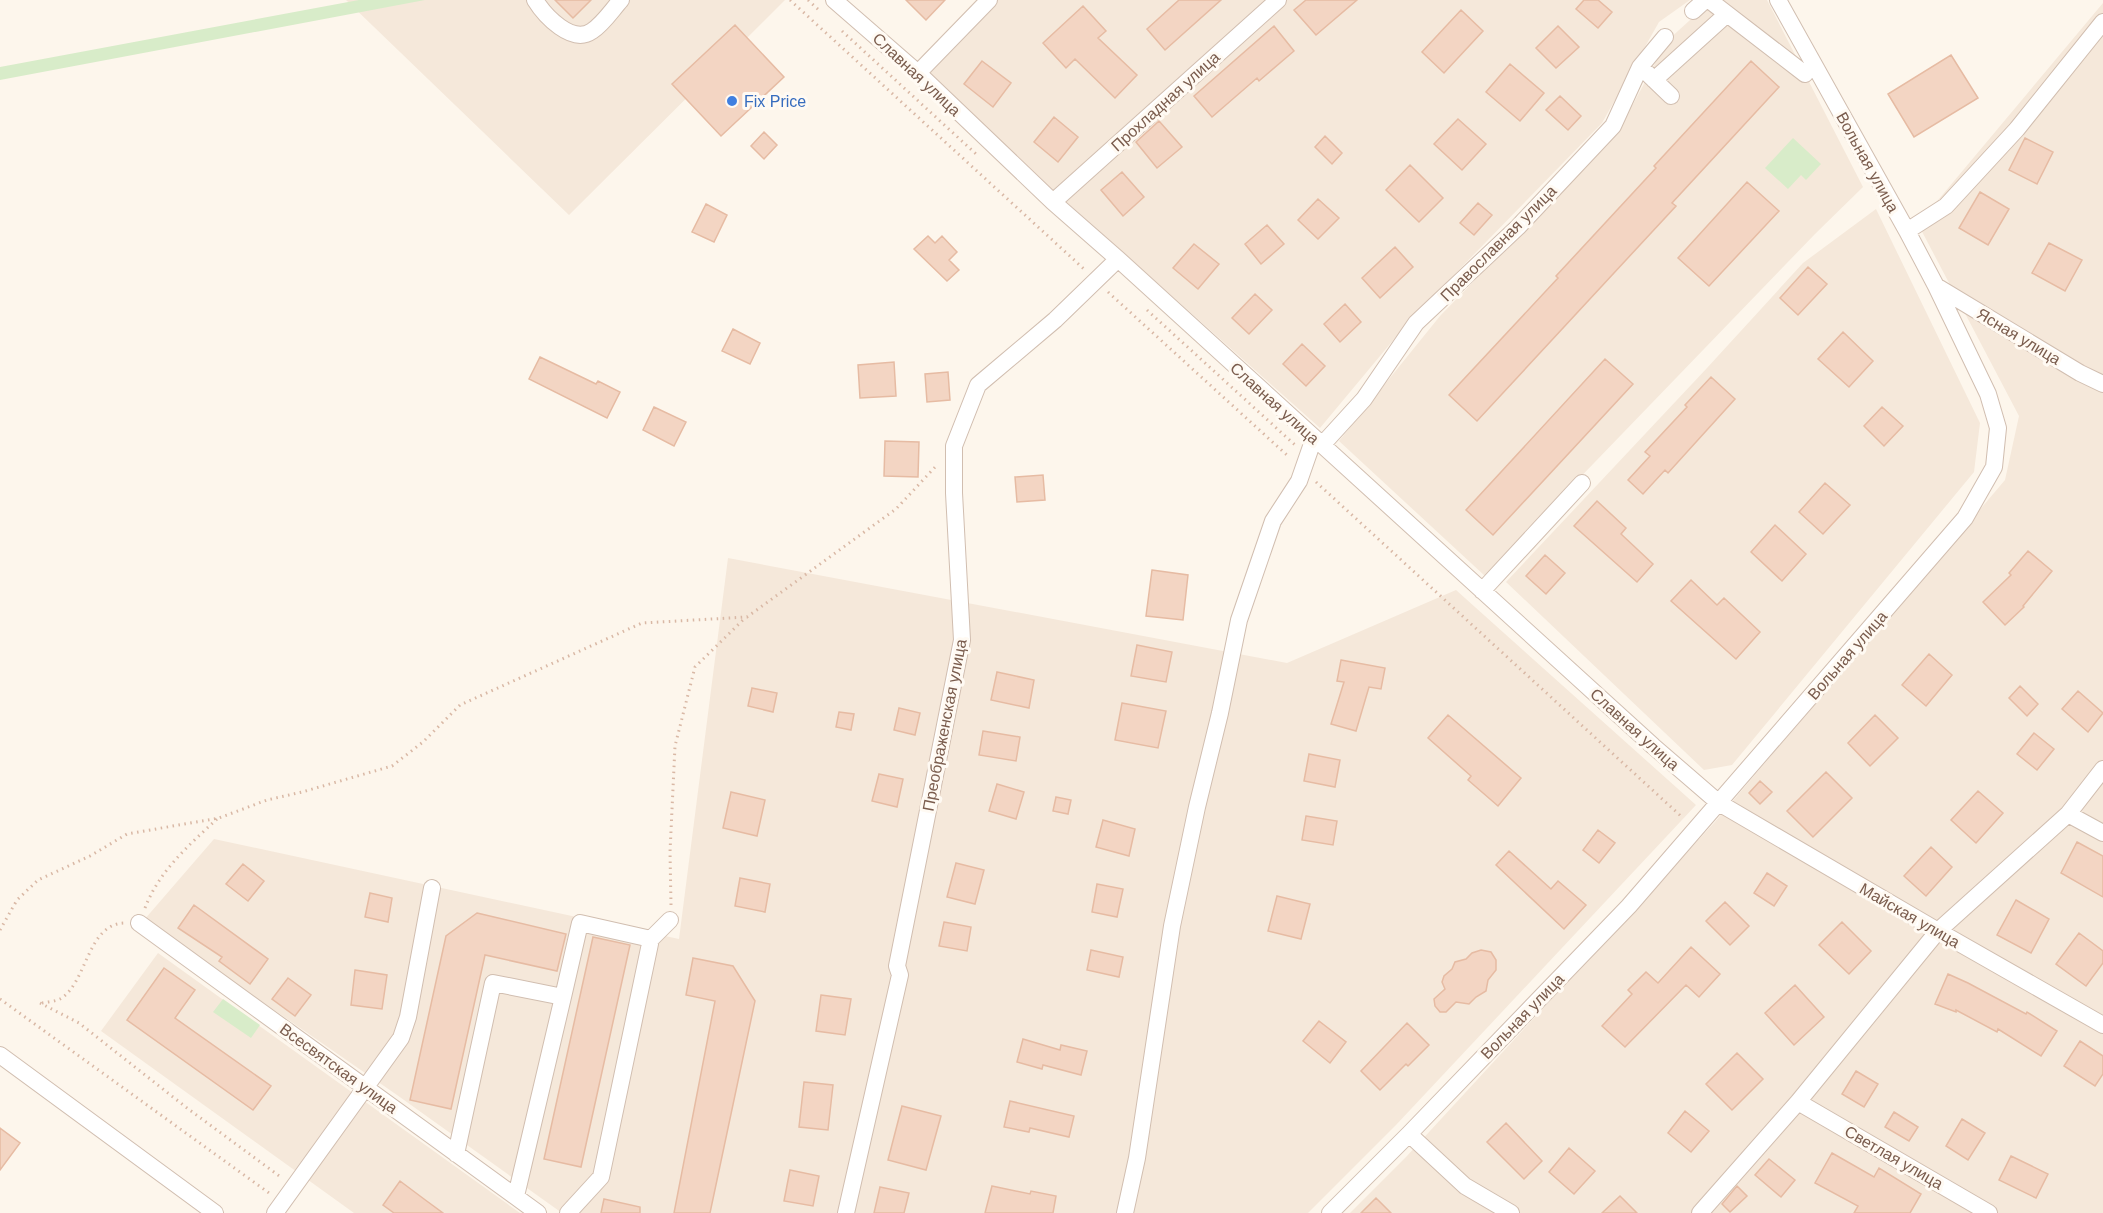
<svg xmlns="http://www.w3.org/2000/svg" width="2103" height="1213" font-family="Helvetica,sans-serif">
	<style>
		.residential { fill: #f5e8da }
		.green { fill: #d8ecc9 }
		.building { fill: #f3d5c3; stroke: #e6bba3; stroke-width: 1.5 }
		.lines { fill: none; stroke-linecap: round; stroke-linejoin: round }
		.minor-casing { stroke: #d1beb0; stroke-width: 18 }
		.path { stroke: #d9b8a5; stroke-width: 3; stroke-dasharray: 1.5 4.5; stroke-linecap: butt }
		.minor { stroke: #fff; stroke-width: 16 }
		.shop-dot { fill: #3f7fe0; stroke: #fffaf3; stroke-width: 2 }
		.labels { text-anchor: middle; stroke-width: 6; stroke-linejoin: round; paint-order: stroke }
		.street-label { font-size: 16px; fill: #7a5c4d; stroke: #fffaf3 }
		.shop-label { font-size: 16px; fill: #366cbe; stroke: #fffaf3; text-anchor: start }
	</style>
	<rect width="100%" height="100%" fill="#fdf6ec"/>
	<path class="residential" d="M 346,0 L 785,0 L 569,215 Z
		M 976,0 L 1690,0 L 1659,22 L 1602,123 L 1410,320 L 1320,428 L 1053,190 L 915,63 Z
		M 1712,0 L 1767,0 L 1863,187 L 1815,234 L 1485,576 L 1339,441 L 1440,316 L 1617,134 L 1667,41 Z
		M 2103,3 L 2103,1213 L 1350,1213 L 1406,1157 L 1714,823 L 2005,480 L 2019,416 L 1918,224 Z
		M 1876,209 L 1980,423 L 1974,472 L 1732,765 L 1704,770 L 1506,582 L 1707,368 L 1803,263 Z
		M 728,558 L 1287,663 L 1456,590 L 1696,805 L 1396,1125 L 1308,1213 L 562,1213 L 397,1095 L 144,920 L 214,839 L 679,939 Z
		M 158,953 L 520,1213 L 354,1213 L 101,1031 Z"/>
	<path class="green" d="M 359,0 L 425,0 L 0,80 L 0,67 Z
		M 1793,138 L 1821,164 L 1806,180 L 1801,175 L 1788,189 L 1765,168 Z
		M 223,999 L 260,1025 L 251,1038 L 213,1012 Z"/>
	<path class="building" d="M 555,0 L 591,0 L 573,18 Z
		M 906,0 L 945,0 L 926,20 Z
		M 1179,0 L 1221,0 L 1165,50 L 1147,29 Z
		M 1306,0 L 1357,0 L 1316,35 L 1294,10 Z
		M 1584,0 L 1598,0 L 1612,12 L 1598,28 L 1576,9 Z
		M 1083,6 L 1106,31 L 1098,38 L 1137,75 L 1115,98 L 1075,59 L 1066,68 L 1043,43 Z
		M 1461,10 L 1483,31 L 1444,73 L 1422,52 Z
		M 735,25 L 784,77 L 721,136 L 672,84 Z
		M 1274,26 L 1294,51 L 1259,81 L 1257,78 L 1212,117 L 1194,96 Z
		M 1558,26 L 1579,47 L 1556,68 L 1536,48 Z
		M 1951,55 L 1978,98 L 1914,137 L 1888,94 Z
		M 982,61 L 1011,83 L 993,107 L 964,84 Z
		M 1751,61 L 1779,87 L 1672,203 L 1676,206 L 1477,421 L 1449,395 L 1558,278 L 1556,276 L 1656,168 L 1654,166 Z
		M 1510,64 L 1544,93 L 1520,121 L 1486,92 Z
		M 1560,96 L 1581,116 L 1568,130 L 1546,110 Z
		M 1054,117 L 1078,137 L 1058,162 L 1034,142 Z
		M 1458,119 L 1486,144 L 1462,170 L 1434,144 Z
		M 1159,121 L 1182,147 L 1157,168 L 1136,142 Z
		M 764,132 L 777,145 L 764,159 L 751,146 Z
		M 1325,136 L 1342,153 L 1332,164 L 1315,147 Z
		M 2025,138 L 2053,152 L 2037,184 L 2009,170 Z
		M 1410,165 L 1443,198 L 1419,222 L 1386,190 Z
		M 1122,172 L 1144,197 L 1123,216 L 1101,190 Z
		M 1747,182 L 1779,211 L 1709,286 L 1678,258 Z
		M 1980,192 L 2009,209 L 1988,245 L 1959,228 Z
		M 1318,199 L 1339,218 L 1318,239 L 1298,220 Z
		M 1478,203 L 1492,215 L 1474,235 L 1460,223 Z
		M 706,204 L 727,215 L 714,242 L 692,232 Z
		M 1267,225 L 1284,244 L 1261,264 L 1245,244 Z
		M 928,236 L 935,243 L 942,236 L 957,252 L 949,260 L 959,270 L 947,281 L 914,249 Z
		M 2049,243 L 2082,260 L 2065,291 L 2032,273 Z
		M 1194,244 L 1219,264 L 1198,289 L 1173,268 Z
		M 1395,247 L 1413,267 L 1380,298 L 1362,278 Z
		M 1808,267 L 1827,284 L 1798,315 L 1780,298 Z
		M 1255,294 L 1272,310 L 1249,334 L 1232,318 Z
		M 1345,304 L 1361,322 L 1340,342 L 1324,324 Z
		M 733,329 L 760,343 L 750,364 L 722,351 Z
		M 1843,332 L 1873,361 L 1849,387 L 1818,359 Z
		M 1302,344 L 1325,366 L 1306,386 L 1283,364 Z
		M 540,357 L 596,384 L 598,381 L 620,392 L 607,418 L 529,379 Z
		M 1605,359 L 1633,384 L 1493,535 L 1466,510 Z
		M 894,362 L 896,396 L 860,398 L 858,365 Z
		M 948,372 L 950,400 L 927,402 L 925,374 Z
		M 1711,377 L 1735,399 L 1668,473 L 1665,470 L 1643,494 L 1628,480 L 1650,456 L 1645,452 L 1687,407 L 1685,405 Z
		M 654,407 L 686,422 L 674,446 L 643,430 Z
		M 1882,407 L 1903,426 L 1884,446 L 1864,426 Z
		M 885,441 L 919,442 L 918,477 L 884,476 Z
		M 1043,475 L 1045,500 L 1017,502 L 1015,477 Z
		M 1825,483 L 1850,505 L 1823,534 L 1799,512 Z
		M 1597,501 L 1626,528 L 1621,534 L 1653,564 L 1637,582 L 1574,526 Z
		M 1775,525 L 1806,554 L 1782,581 L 1751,552 Z
		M 2028,551 L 2052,571 L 2023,606 L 2024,607 L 2005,625 L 1983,602 L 2011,575 L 2009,573 Z
		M 1545,555 L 1565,573 L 1546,594 L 1526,576 Z
		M 1152,570 L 1188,575 L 1183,620 L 1146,616 Z
		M 1691,580 L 1717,605 L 1724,598 L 1760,632 L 1736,659 L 1671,601 Z
		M 1137,645 L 1172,652 L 1166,682 L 1131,676 Z
		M 1929,654 L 1952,675 L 1926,706 L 1902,685 Z
		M 1341,660 L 1385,668 L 1381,689 L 1369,687 L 1356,731 L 1331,724 L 1344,682 L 1337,681 Z
		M 997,672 L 1034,680 L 1029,708 L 991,700 Z
		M 2020,686 L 2038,704 L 2027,716 L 2009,698 Z
		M 752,688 L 777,693 L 773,712 L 748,706 Z
		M 2078,691 L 2103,713 L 2088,732 L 2062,709 Z
		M 1122,703 L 1166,711 L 1158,748 L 1115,740 Z
		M 899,708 L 920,713 L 915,735 L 894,730 Z
		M 839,712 L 854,714 L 851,730 L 836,727 Z
		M 1448,715 L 1521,778 L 1498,806 L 1468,780 L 1471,776 L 1428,738 Z
		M 1875,715 L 1898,738 L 1870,766 L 1848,743 Z
		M 983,731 L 1020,737 L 1016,761 L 979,755 Z
		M 2034,733 L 2054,749 L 2037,770 L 2017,754 Z
		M 1309,754 L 1340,760 L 1335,787 L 1304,781 Z
		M 1826,772 L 1852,798 L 1813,837 L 1787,811 Z
		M 879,774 L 903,779 L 897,807 L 872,801 Z
		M 1760,781 L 1772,792 L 1760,804 L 1749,793 Z
		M 997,784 L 1024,792 L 1016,819 L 989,811 Z
		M 1978,791 L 2003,813 L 1976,843 L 1951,820 Z
		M 731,792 L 765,800 L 757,836 L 723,828 Z
		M 1056,797 L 1071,800 L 1068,814 L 1053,811 Z
		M 1306,816 L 1337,821 L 1333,845 L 1302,840 Z
		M 1103,820 L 1135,829 L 1129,856 L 1096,847 Z
		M 1598,830 L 1615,843 L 1599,863 L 1583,850 Z
		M 2077,842 L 2103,856 L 2103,897 L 2061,873 Z
		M 1931,847 L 1952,867 L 1926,896 L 1904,876 Z
		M 1509,851 L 1551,889 L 1558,881 L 1586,905 L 1564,929 L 1496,865 Z
		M 956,863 L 984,870 L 975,904 L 947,897 Z
		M 243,864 L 264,881 L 248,901 L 226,884 Z
		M 1767,873 L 1787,886 L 1774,906 L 1754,893 Z
		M 740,878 L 770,884 L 765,912 L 735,906 Z
		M 1097,884 L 1123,889 L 1117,917 L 1092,912 Z
		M 370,893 L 392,898 L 388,922 L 365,917 Z
		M 1277,896 L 1310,904 L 1301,939 L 1268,931 Z
		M 2016,900 L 2049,919 L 2031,953 L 1997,935 Z
		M 1725,902 L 1749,926 L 1730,945 L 1706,921 Z
		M 194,905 L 268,959 L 250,984 L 219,961 L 222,957 L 178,928 Z
		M 477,913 L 566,934 L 557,971 L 485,955 L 451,1109 L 410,1100 L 446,936 Z
		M 944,922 L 971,927 L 967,951 L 939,946 Z
		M 1842,922 L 1871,951 L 1849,974 L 1819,945 Z
		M 2079,933 L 2103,951 L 2103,963 L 2086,986 L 2056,964 Z
		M 593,937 L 630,945 L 581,1167 L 544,1159 Z
		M 1691,947 L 1720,974 L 1699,997 L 1686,985 L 1625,1047 L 1602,1026 L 1632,994 L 1628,990 L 1646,972 L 1658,983 Z
		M 1091,950 L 1123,957 L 1119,977 L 1087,970 Z
		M 1481,950 L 1491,952 L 1496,960 L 1496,970 L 1488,980 L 1486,991 L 1476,997 L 1469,1004 L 1456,1002 L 1446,1012 L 1440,1012 L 1435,1006 L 1434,999 L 1445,989 L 1442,982 L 1444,976 L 1452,969 L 1455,962 L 1466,959 L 1472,953 Z
		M 693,958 L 733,966 L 755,1001 L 710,1213 L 674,1213 L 715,1001 L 686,995 Z
		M 164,968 L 195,990 L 175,1018 L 271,1086 L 253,1110 L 127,1020 Z
		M 355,970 L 387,975 L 382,1009 L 351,1005 Z
		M 1948,974 L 1968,983 L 2026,1014 L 2027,1012 L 2057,1031 L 2041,1056 L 1998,1029 L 1997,1032 L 1956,1010 L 1956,1012 L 1935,1004 Z
		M 288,978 L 311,995 L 295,1016 L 272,999 Z
		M 1795,985 L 1824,1017 L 1794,1045 L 1765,1013 Z
		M 821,995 L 851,999 L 845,1035 L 816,1031 Z
		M 1319,1021 L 1346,1042 L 1330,1063 L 1303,1041 Z
		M 1407,1023 L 1429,1045 L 1408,1066 L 1406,1064 L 1380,1090 L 1361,1071 Z
		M 1023,1039 L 1060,1050 L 1061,1045 L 1087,1051 L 1081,1075 L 1043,1065 L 1042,1069 L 1017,1062 Z
		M 2080,1041 L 2103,1056 L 2103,1074 L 2095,1086 L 2064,1066 Z
		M 1737,1053 L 1763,1079 L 1732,1110 L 1706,1084 Z
		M 1856,1071 L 1878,1084 L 1864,1107 L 1842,1094 Z
		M 804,1082 L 833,1085 L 828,1130 L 799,1127 Z
		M 1010,1101 L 1074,1116 L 1069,1137 L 1030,1128 L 1029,1132 L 1004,1127 Z
		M 902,1106 L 941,1116 L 926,1170 L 888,1160 Z
		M 1685,1111 L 1709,1131 L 1691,1152 L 1668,1133 Z
		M 1894,1112 L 1918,1127 L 1909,1141 L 1885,1127 Z
		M 1962,1119 L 1985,1133 L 1968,1160 L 1946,1146 Z
		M 1506,1123 L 1542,1161 L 1524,1179 L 1487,1142 Z
		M 0,1128 L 20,1143 L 0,1170 Z
		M 1569,1148 L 1595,1171 L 1574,1194 L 1549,1172 Z
		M 1832,1153 L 1874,1177 L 1879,1168 L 1921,1194 L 1910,1213 L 1854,1213 L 1858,1206 L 1815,1183 Z
		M 2011,1156 L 2048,1174 L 2036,1198 L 1999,1180 Z
		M 1769,1159 L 1795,1180 L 1781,1197 L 1755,1175 Z
		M 790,1170 L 819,1176 L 813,1206 L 784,1201 Z
		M 400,1181 L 424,1199 L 443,1213 L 394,1213 L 383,1205 Z
		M 992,1186 L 1030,1194 L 1031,1191 L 1056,1196 L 1053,1213 L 985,1213 Z
		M 1737,1186 L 1747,1196 L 1730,1212 L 1722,1204 Z
		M 880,1187 L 909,1193 L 904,1213 L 874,1213 Z
		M 1620,1196 L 1637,1213 L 1602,1213 Z
		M 1376,1198 L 1391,1213 L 1361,1213 Z
		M 604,1199 L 640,1207 L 640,1213 L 601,1213 Z"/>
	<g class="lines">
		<g class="minor-casing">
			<path id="minor" d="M 535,0 C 545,16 572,45 592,31 C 603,24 612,10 621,0
				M 834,0 L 918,73 L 1053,202 L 1118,259 L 1653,746 L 1719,803 L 1938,931 L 2103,1025
				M 1709,0 L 1805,74
				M 1693,11 L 1705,0
				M 918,73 L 989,0
				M 1647,73 L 1671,96
				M 1654,80 L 1727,14
				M 1053,202 L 1278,0
				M 1907,231 L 1946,206 L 2017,129 L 2103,22
				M 1936,286 L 2080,373 L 2103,384
				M 1322,445 L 1364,399 L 1416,323 L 1518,227 L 1613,126 L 1640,67 L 1665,37
				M 1482,591 L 1582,483
				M 2068,814 L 2103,833
				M 139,923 L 538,1213
				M 563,997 L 580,923 L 651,939
				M 0,1055 L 215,1213
				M 1798,1102 L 1989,1213
				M 1409,1134 L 1465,1186 L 1511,1213
				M 456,1154 L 493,983 L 563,997 L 516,1196
				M 275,1213 L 401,1038 L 408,1017 L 432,888
				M 568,1213 L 601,1177 L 651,939 L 670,920
				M 846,1213 L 900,975 L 897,966 L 962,640 L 954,493 L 954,446 L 978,385 L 1055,320 L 1118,259
				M 1125,1213 L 1137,1158 L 1172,926 L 1197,807 L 1220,713 L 1239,620 L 1273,521 L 1299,481 L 1314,438
				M 1330,1213 L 1409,1134 L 1629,906 L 1965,518 L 1994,467 L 1998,428 L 1988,394 L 1936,286 L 1907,231 L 1778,0
				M 1700,1213 L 1798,1102 L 1938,931 L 2068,814 L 2103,769"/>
		</g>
		<path class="path" d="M 790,0 L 1084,269
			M 808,0 L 821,12
			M 842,31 L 976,154
			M 1108,292 L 1289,457
			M 1147,310 L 1295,445
			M 1316,482 L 1683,818
			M 671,905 L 670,852 L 675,746 L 695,667 L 745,618
			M 145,908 C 159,871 189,845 217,819
			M 0,930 L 17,900 L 38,880 L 90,856 L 127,834 L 219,818 L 267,800 L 302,792 L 392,766 L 423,742 L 460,705 L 642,623 L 747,617 L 896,509 L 937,465
			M 0,999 L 269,1193
			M 40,1003 L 79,1023 L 187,1108 L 282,1178
			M 42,1003 C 48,1002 56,1001 60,999 C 87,984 87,923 125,923"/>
		<use href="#minor" class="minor"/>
	</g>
	<circle class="shop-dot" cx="732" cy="101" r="6"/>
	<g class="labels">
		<g class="street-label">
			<text transform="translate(917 74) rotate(43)" y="6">Славная улица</text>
			<text transform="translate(1165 101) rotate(-42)" y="6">Прохладная улица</text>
			<text transform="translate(1868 162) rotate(61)" y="6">Вольная улица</text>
			<text transform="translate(1498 243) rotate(-45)" y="6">Православная улица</text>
			<text transform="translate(2019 336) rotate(31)" y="6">Ясная улица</text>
			<text transform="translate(1275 403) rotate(42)" y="6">Славная улица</text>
			<text transform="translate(1847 655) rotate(-49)" y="6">Вольная улица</text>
			<text transform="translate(944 725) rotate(-79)" y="6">Преображенская улица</text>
			<text transform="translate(1635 729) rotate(42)" y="6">Славная улица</text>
			<text transform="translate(1910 915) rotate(30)" y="6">Майская улица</text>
			<text transform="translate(1522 1016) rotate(-46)" y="6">Вольная улица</text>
			<text transform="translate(339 1068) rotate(36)" y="6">Всесвятская улица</text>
			<text transform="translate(1894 1157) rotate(30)" y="6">Светлая улица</text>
		</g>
		<g class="shop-label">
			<text x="744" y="107">Fix Price</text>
		</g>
	</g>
</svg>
